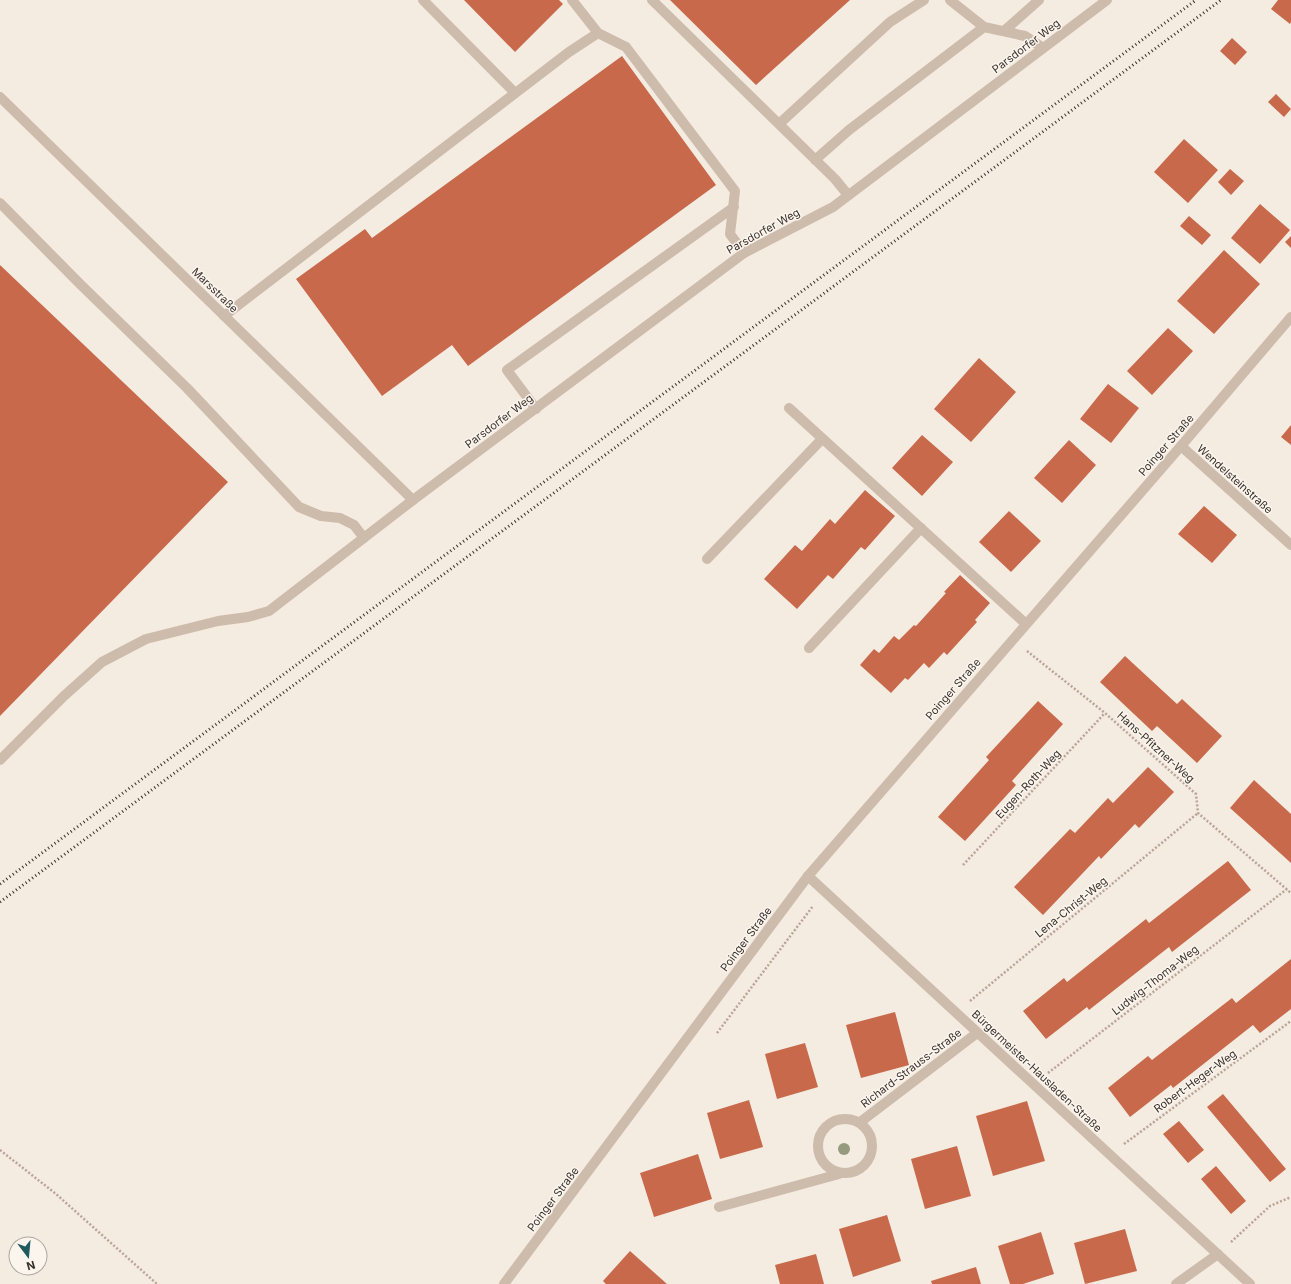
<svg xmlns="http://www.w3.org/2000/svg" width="1291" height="1284" font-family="Inter,sans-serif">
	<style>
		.building { fill: #c8694b }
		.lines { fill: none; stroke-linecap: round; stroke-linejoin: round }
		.path { stroke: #b9a596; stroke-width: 2.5; stroke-dasharray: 2 2; stroke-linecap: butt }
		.service { stroke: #cdbbac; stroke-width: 10 }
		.minor { stroke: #cdbbac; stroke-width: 10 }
		.tertiary { stroke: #cdbbac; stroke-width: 10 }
		.rail { stroke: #3b302b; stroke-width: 3; stroke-dasharray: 1 3; stroke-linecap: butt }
		.tree { fill: #969b7f }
		.labels { text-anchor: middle; stroke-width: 3; stroke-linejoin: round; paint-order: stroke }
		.street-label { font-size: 11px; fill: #3b302b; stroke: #fbf5ee }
	</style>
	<rect width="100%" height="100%" fill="#f4ebe1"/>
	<path class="building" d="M 464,0 L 559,0 L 563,4 L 515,52 Z
		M 670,0 L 850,0 L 756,85 Z
		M 1278,0 L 1291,0 L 1291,22 L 1290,24 L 1271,9 Z
		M 1232,38 L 1247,52 L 1235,65 L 1220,51 Z
		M 622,56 L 716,185 L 468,366 L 452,345 L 382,396 L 296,279 L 365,229 L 372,238 Z
		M 1276,94 L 1291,109 L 1284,117 L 1268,102 Z
		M 1184,139 L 1218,170 L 1188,203 L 1154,172 Z
		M 1230,169 L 1244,181 L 1231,195 L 1218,182 Z
		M 1260,204 L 1290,230 L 1260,264 L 1231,238 Z
		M 1189,216 L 1211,235 L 1202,245 L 1180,226 Z
		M 1291,236 L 1291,248 L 1285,242 Z
		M 1224,250 L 1260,284 L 1214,334 L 1177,301 Z
		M 0,265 L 228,482 L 0,716 Z
		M 1168,328 L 1193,351 L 1152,395 L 1127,371 Z
		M 979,358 L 1016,392 L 971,442 L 934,409 Z
		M 1108,384 L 1139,408 L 1111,443 L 1080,419 Z
		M 1291,425 L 1291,445 L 1281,437 Z
		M 922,435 L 953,462 L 922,496 L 892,468 Z
		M 1069,440 L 1096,465 L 1062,503 L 1034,478 Z
		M 865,490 L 895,516 L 865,550 L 861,547 L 833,579 L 828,575 L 797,609 L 764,579 L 795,545 L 802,551 L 830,519 L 835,524 Z
		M 1204,506 L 1237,535 L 1212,563 L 1178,534 Z
		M 1009,511 L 1041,541 L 1011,572 L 979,542 Z
		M 960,575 L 990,603 L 975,620 L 977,622 L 947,655 L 944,652 L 929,668 L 924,663 L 908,680 L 905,678 L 891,693 L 860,665 L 874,649 L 879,653 L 894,636 L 899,640 L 914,625 L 916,626 L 946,593 L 944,592 Z
		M 1125,656 L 1177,704 L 1182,699 L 1222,736 L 1197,763 L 1157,726 L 1152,731 L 1100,682 Z
		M 1038,701 L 1063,724 L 1012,781 L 1016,785 L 965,841 L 938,817 L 989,760 L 986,757 Z
		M 1148,767 L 1174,792 L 1139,828 L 1135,824 L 1101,859 L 1099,856 L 1043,915 L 1014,887 L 1070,829 L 1075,833 L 1108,798 L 1113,803 Z
		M 1254,780 L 1291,814 L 1291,863 L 1230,808 Z
		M 1228,861 L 1251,890 L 1172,952 L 1169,947 L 1089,1010 L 1087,1007 L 1046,1039 L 1023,1011 L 1064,978 L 1067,982 L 1146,919 L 1149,923 Z
		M 1291,959 L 1291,1009 L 1260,1033 L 1253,1025 L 1173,1088 L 1171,1085 L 1130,1117 L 1108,1088 L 1148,1056 L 1152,1060 L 1232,998 L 1236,1003 Z
		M 895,1012 L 909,1065 L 861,1078 L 846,1025 Z
		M 805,1043 L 818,1087 L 777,1099 L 765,1054 Z
		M 1223,1094 L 1286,1169 L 1270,1182 L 1207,1107 Z
		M 749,1100 L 763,1147 L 720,1159 L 707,1113 Z
		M 1027,1101 L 1045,1161 L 993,1176 L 976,1116 Z
		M 1179,1121 L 1204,1150 L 1188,1163 L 1163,1134 Z
		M 957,1146 L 971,1196 L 925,1209 L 911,1159 Z
		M 698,1154 L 712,1199 L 654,1217 L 640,1173 Z
		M 1216,1166 L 1246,1201 L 1231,1214 L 1201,1179 Z
		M 887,1215 L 901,1261 L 853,1277 L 839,1229 Z
		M 1125,1229 L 1137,1271 L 1085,1284 L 1074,1243 Z
		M 1041,1232 L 1054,1274 L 1023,1284 L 1010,1284 L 998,1246 Z
		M 630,1251 L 667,1284 L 606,1284 L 603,1281 Z
		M 816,1254 L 824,1284 L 780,1284 L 775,1265 Z
		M 976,1267 L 981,1284 L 932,1284 L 931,1281 Z"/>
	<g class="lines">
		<path class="path" d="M 1027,651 L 1105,713 L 1196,794 L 1198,813 L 1291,893
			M 963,865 L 1105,713
			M 970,1001 L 1198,813
			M 717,1033 L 813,906
			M 1048,1073 L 1287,889
			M 1124,1144 L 1291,1021
			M 0,1150 L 56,1194 L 157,1284
			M 1231,1242 L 1270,1206 L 1291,1197"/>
		<path class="service" d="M 423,0 L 515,93
			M 572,0 L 598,33
			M 652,0 L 835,179 L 848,195
			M 950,0 L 984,27
			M 1004,31 L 1039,0
			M 779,124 L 890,22 L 924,0
			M 815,160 L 849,130 L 984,27 L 1025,36 L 1043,48
			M 0,203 L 80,284 L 187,388 L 299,507 L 321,516 L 340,518 L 354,525 L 364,538
			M 224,316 L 569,52 L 598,33 L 626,47 L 735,191 L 730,234 L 744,253
			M 536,409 L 507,370 L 734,207
			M 707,559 L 822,439
			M 809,648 L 921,528
			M 0,760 L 64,696 L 102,662 L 146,639 L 218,621 L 248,617 L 269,611 L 413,500
			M 719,1207 L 839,1174"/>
		<path class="minor" d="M 0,97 L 413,500 L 744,253 L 833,207 L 1107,0
			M 789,408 L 1026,624
			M 1181,446 L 1291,545
			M 808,876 L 1250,1284
			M818 1146a27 27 0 1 1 54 0a27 27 0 1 1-54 0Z
			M 859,1123 L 977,1033
			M 1176,1284 L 1218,1254"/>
		<path class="tertiary" d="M 504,1284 L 808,876 L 1181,446 L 1291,317"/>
		<path class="rail" d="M 0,884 L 1196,0
			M 0,902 L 1221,0"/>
	</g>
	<circle class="tree" cx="844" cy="1149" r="6"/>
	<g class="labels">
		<g class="street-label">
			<text transform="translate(1026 46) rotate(-37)" y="4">Parsdorfer Weg</text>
			<text transform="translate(763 231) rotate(-29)" y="4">Parsdorfer Weg</text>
			<text transform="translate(215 290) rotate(44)" y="4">Marsstraße</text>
			<text transform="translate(499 421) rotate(-37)" y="4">Parsdorfer Weg</text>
			<text transform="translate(1166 445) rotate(-49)" y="4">Poinger Straße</text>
			<text transform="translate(1235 479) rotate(42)" y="4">Wendelsteinstraße</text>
			<text transform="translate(953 689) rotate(-49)" y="4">Poinger Straße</text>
			<text transform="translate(1156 747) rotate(42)" y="4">Hans-Pfitzner-Weg</text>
			<text transform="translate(1028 784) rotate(-47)" y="4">Eugen-Roth-Weg</text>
			<text transform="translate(1071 907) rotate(-39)" y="4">Lena-Christ-Weg</text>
			<text transform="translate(746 939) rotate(-53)" y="4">Poinger Straße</text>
			<text transform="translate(1155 980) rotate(-38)" y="4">Ludwig-Thoma-Weg</text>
			<text transform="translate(911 1068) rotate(-37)" y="4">Richard-Strauss-Straße</text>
			<text transform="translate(1037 1071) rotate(43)" y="4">Bürgermeister-Hausladen-Straße</text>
			<text transform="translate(1195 1081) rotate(-36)" y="4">Robert-Heger-Weg</text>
			<text transform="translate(553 1199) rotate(-53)" y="4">Poinger Straße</text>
		</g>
	</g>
	<g transform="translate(28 1256) rotate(164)"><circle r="19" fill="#fbf5ee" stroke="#aea6a0"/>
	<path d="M0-3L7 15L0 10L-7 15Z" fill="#1f5a5e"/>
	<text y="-6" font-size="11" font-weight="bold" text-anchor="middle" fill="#3b302b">N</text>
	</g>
</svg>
